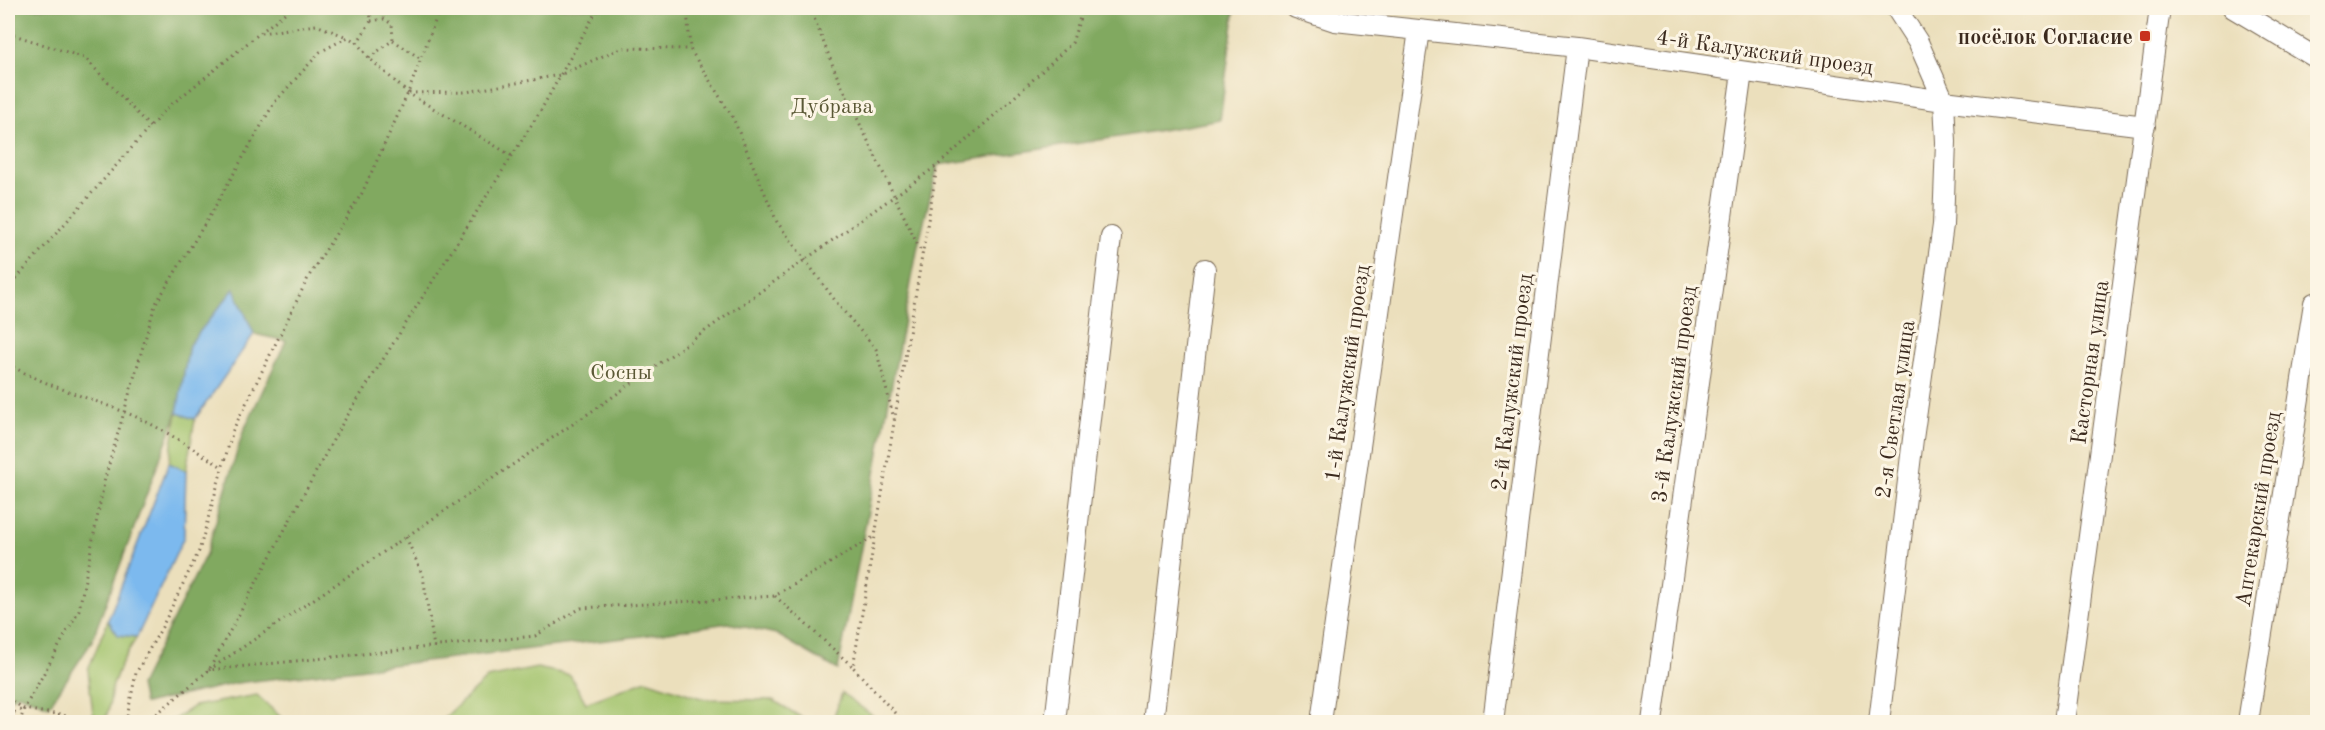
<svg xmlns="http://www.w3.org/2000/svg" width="2325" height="730" font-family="'Old Standard TT',serif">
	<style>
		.green { fill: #a2c36c; stroke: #6e7645; stroke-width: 1.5 }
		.forest { fill: #81a960; stroke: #5e6a3f; stroke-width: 1.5 }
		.water { fill: #7bb9ee; stroke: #5b7286; stroke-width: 1.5 }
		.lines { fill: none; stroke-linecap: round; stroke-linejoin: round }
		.stream { stroke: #7bb9ee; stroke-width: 5 }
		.minor-casing { stroke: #796955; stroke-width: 22 }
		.path { stroke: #796955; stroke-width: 3; stroke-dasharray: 1.5 4.5; stroke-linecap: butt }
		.minor { stroke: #fff; stroke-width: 20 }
		.poi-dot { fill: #c8321e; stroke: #fcf5e5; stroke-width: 2 }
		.labels { text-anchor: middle; stroke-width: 6; stroke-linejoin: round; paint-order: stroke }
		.poi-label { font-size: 22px; font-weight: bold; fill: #3b2a1e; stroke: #fcf5e5; text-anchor: end }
		.street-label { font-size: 22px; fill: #3b2a1e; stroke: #fcf5e5 }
		.park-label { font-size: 22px; fill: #5a5835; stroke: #fcf5e5 }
	</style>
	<rect width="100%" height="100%" fill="#fcf5e5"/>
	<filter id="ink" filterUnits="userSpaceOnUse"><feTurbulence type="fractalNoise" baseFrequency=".0167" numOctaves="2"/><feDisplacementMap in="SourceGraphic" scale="12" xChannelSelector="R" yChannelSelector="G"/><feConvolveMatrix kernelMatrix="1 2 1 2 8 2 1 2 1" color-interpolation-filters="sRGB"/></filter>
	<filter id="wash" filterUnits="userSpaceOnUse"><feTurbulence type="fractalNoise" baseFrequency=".008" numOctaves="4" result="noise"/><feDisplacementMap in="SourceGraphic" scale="24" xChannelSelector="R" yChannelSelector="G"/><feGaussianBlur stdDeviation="1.35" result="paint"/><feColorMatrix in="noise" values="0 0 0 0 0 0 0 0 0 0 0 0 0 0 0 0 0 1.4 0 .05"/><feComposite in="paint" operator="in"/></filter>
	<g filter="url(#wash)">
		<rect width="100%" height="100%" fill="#ebdfbc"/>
		<path class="green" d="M 177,413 L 195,419 L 186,471 L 169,463 Z
			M 108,620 L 118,635 L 137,637 C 127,652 118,668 113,685 C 109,697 111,712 103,722 L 93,714 L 88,670 Z
			M 537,668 L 570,675 L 586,703 L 646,680 L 704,699 L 773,700 L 809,722 L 432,722 L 441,721 L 487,678 Z
			M 842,693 L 881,722 L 832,722 Z
			M 257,695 L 286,722 L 170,722 L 194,706 Z"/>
		<path class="forest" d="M 8,8 L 1235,8 L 1220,120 C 1126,137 1032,150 938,165 L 918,246 L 838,670 L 776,634 L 728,623 L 642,636 L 237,683 L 144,704 L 140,685 L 206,554 L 243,432 L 286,341 L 254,334 L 234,289 L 189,345 L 177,413 L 91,643 L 49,706 L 19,694 L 8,700 Z"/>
		<path class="water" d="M 234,289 L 254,334 L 195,419 L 177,413 L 189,345 Z
			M 169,463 L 186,471 L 184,537 L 137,637 L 118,635 L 108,620 Z"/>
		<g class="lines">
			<path class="stream" d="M 412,10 L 414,8"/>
		</g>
	</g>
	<g filter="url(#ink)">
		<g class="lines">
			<g class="minor-casing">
				<path id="minor" d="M 1296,8 L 1335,21 L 1577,47 L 1944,101 L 2145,126
					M 2233,8 L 2318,59
					M 1055,722 L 1111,237
					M 1153,722 L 1205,269
					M 1321,722 L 1419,30
					M 1493,722 L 1577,47
					M 1652,722 L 1742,72
					M 1879,722 L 1913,439 L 1943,225 L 1946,142 L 1944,101 L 1918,42 L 1896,8
					M 2064,722 L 2160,8
					M 2248,722 L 2314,303"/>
			</g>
			<path class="path" d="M 687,8 L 690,49 L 733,118 L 777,222 L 840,307 L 876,349 L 894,419
				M 810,8 L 837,76 L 922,254
				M 371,21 L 384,19 L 392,24 L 393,40
				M 8,33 L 85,58 L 150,127
				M 261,33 L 316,25 L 347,37
				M 357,43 L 371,21 L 370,8
				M 369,58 L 393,40 L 421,59
				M 409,93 L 466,92 L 560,75 L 621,48 L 690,49
				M 8,288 L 166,109 L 291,8
				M 8,364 C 44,385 83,396 122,411 C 156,424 192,448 222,467
				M 406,537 L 423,576 L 434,647
				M 775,596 L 853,667
				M 210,668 L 339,429 L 541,110 L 598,8
				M 209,670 L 604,403 L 938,165 L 1007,104 L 1072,43 L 1083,8
				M 8,698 L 24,709 L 103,722 L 147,722 L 209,670 L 535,636 L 581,608 L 775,596 L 875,536
				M 8,714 L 24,709
				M 20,722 L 24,709 L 79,610 L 105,478 L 155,305 L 209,217 L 274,103 L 320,52 L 348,37 L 357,43 L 369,58 L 408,93 L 512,156
				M 126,722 L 136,673 L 162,627 L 199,551 L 233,430 L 309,276 L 362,193 L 408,93 L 440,8
				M 903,722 L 853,667 L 937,167"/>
			<use href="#minor" class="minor"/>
		</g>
	</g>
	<rect class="poi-dot" x="2139" y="30" width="12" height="12" rx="3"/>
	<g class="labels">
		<g class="poi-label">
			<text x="2133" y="44">посёлок Согласие</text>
		</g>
		<g class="street-label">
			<text transform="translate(1765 51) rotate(8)" y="8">4-й Калужский проезд</text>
			<text transform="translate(2089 362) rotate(-82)" y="8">Касторная улица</text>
			<text transform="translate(1346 373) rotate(-82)" y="8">1-й Калужский проезд</text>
			<text transform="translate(1511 382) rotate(-83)" y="8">2-й Калужский проезд</text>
			<text transform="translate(1673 394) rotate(-82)" y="8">3-й Калужский проезд</text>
			<text transform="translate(1894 409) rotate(-82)" y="8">2-я Светлая улица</text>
			<text transform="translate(2257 509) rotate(-81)" y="8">Аптекарский проезд</text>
		</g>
		<g class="park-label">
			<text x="832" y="113">Дубрава</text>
			<text x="621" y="379">Сосны</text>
		</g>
	</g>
	<rect width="2325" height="730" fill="none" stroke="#fcf5e5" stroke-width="30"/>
</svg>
